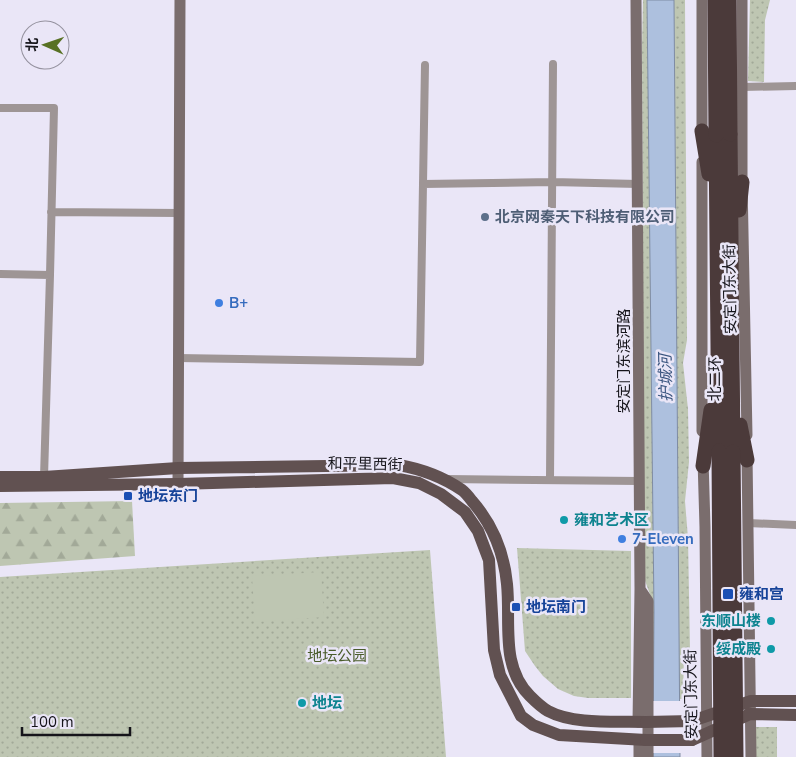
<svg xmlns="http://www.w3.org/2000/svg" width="796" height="757" font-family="'Nunito Sans','Noto Sans SC',sans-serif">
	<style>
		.forest { fill: url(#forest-firs) }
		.park { fill: url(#park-dots) }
		.pitch { fill: #bec6b2 }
		.water { fill: #adc0de; stroke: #7f8ca3 }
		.pier { fill: #eae6f7 }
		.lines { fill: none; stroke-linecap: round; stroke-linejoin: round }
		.street { stroke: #9e9595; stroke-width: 8 }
		.secondary { stroke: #7a6d6d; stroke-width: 11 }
		.primary { stroke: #615151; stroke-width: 12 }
		.highway { stroke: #4b3a3a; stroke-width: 15 }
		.primary-bridge { stroke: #615151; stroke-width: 12 }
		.highway-bridge { stroke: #4b3a3a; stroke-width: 15 }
		.service-dot { fill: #5c6f8a; stroke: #eae6f7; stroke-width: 2 }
		.shop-dot { fill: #3f7fe0; stroke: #eae6f7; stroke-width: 2 }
		.transit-dot { fill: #1a4fb4; stroke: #eae6f7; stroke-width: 2 }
		.culture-dot { fill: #0f9aa8; stroke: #eae6f7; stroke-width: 2 }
		.labels { text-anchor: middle; stroke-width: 5; stroke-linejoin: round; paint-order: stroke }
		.service-label { font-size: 15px; font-weight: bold; fill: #4e5e75; stroke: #eae6f7; text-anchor: start }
		.street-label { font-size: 15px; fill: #15141a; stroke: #eae6f7 }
		.shop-label { font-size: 15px; font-weight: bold; fill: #366cbe; stroke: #eae6f7; text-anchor: start }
		.transit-label { font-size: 15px; font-weight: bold; fill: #164399; stroke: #eae6f7; text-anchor: start }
		.culture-label { font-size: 15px; font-weight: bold; fill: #0d838f; stroke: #eae6f7; text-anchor: start }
		.park-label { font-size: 15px; fill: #4a5c2b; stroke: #eae6f7 }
		.water-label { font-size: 16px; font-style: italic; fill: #3a557f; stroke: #eae6f7 }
	</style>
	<defs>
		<pattern id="forest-firs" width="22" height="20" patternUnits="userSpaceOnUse" patternTransform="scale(1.25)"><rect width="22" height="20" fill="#bec6b2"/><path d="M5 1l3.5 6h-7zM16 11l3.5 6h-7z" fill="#a2a998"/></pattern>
		<pattern id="park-dots" width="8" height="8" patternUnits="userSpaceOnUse" patternTransform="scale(1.25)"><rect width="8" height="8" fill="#bec6b2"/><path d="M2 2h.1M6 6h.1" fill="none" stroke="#a2a998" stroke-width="1.8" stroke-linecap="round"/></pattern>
	</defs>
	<rect width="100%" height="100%" fill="#eae6f7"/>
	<path class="forest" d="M 132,501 L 135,556 L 0,566 L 0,503 Z"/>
	<path class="park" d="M 643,0 L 685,0 L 687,340 L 683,363 L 688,409 L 689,462 L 685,501 L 688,538 L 690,651 L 684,652 L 683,699 L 652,698 L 651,597 L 644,578 L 642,47 Z
		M 750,0 L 770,0 L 765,20 L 764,82 L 748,81 Z
		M 517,548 L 631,551 L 631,698 L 588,698 L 574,696 L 558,689 L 543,676 L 535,666 L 525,651 Z
		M 430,550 L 446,757 L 0,757 L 0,577 Z
		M 756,727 L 777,727 L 777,757 L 756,757 Z"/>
	<path class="pitch" d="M 321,572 L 324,617 L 255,622 L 252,576 Z"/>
	<path class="water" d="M 647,0 L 674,0 L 680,757 L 653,757 L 654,611 Z"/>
	<path class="pier" d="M 651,701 L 682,701 L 682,753 L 651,753 Z"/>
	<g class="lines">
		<path class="street" d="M 742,87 L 796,86
			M 0,108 L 54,108 L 50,275 L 44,477
			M 423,184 L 552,182 L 638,184
			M 51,212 L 179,213
			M 0,274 L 50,275
			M 178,358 L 420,362 L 425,65
			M 446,479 L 639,481
			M 550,480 L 553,64
			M 748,523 L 796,525"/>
		<path class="secondary" d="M 636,0 L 640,589 L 638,722
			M 702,0 L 702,138
			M 742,0 L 742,182 L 747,435
			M 702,162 L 702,431
			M 747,454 L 751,757
			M 703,459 L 705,527 L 707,757
			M 178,484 L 180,0
			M 640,589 L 648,601 L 648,757
			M 639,740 L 639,757"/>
		<path class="primary" d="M 0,477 L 44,477 L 178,468 L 399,465 C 421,469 443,477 462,490 C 466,493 469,497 472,501 C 493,525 504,553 507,584 C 511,623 500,666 530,696 C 535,701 541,707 548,711 C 574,725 616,721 646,722
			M 0,486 L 178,484 L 393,478 L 419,483 L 441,494 L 465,512 L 478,531 L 489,560 L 494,650 L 500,675 L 521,716 L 533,725 L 559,735 L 646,740
			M 692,721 L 751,701 L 796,701
			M 692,740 L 750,714 L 796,715"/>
		<path class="highway" d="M 702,131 L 709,174
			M 730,134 L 733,452
			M 716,135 L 719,451
			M 739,210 L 742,182
			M 740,425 L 747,460
			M 703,466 L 711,410"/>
		<path class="primary-bridge" d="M 646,722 L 692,721
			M 646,740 L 692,740"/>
		<path class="highway-bridge" d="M 715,0 L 716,135
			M 729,0 L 730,134
			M 719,451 L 721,757
			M 733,452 L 736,757"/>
	</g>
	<circle class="service-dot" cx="485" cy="217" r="5"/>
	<g class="shop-dot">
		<circle cx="219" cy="303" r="5"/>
		<circle cx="622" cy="539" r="5"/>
	</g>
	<g class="transit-dot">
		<rect x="123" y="491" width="10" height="10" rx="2.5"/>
		<rect x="722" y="588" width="12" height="12" rx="2.5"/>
		<rect x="511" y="602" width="10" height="10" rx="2.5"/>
	</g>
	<g class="culture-dot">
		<circle cx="564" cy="520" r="5"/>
		<circle cx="771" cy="621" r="5"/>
		<circle cx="771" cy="649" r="5"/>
		<circle cx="302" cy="703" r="5"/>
	</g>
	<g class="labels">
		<g class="service-label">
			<text x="495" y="222">北京网秦天下科技有限公司</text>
		</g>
		<g class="street-label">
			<text transform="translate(730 289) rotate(-91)" y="5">安定门东大街</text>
			<text transform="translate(624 361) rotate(-90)" y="5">安定门东滨河路</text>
			<text transform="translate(715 379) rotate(-90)" y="5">北二环</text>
			<text transform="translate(365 464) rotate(1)" y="5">和平里西街</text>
			<text transform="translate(691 694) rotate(-91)" y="5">安定门东大街</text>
		</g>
		<g class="shop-label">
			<text x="229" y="308">B+</text>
			<text x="632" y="544">7-Eleven</text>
		</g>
		<g class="transit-label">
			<text x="138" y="501">地坛东门</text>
			<text x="739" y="599">雍和宫</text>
			<text x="526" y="612">地坛南门</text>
		</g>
		<g class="culture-label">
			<text x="574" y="525">雍和艺术区</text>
			<text x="761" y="626" text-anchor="end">东顺山楼</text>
			<text x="761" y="654" text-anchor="end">绥成殿</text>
			<text x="312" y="708">地坛</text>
		</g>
		<g class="park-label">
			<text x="337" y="661">地坛公园</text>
		</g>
		<g class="water-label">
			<text transform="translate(665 378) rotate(-91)" y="6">护城河</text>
		</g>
	</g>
	<g transform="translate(45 45) rotate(272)"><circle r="24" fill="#eae6f7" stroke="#95929f"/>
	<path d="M0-4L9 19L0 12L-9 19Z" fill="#587124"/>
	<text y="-8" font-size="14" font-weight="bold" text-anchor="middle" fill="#15141a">北</text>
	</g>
	<path d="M22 727v8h108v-8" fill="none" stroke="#15141a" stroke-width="2.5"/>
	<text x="30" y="727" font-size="15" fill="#15141a" stroke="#eae6f7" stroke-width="4" paint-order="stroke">100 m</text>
</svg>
